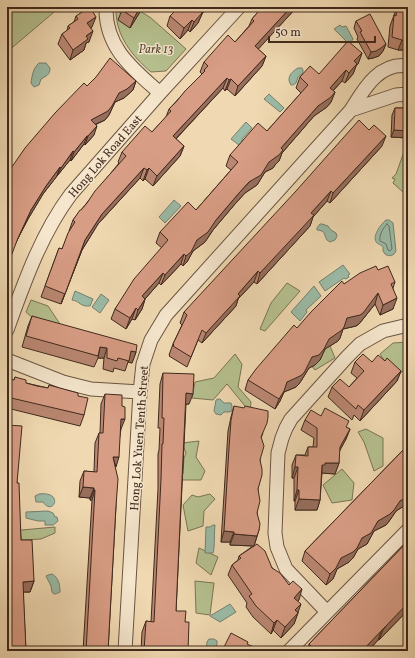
<svg xmlns="http://www.w3.org/2000/svg" width="415" height="658" font-family="Vollkorn,serif">
	<style>
		.green { fill: #b6c08f; stroke: #7a7456 }
		.water { fill: #9bbba7; stroke: #76816f }
		.lines { fill: none; stroke-linecap: round; stroke-linejoin: round }
		.shore { stroke: #6d7262; stroke-width: 1 }
		.minor-casing { stroke: #6b5542; stroke-width: 15 }
		.minor { stroke: #f5e6cd; stroke-width: 13 }
		.wall { fill: #ba8772; stroke: #3f291c }
		.shaded-wall { fill: #976e5d; stroke: #3f291c }
		.building { fill: #d89d85; stroke: #3f291c }
		.labels { text-anchor: middle; stroke-width: 3; stroke-linejoin: round; paint-order: stroke }
		.park-label { font-size: 12px; font-style: italic; fill: #574733; stroke: #f5e6cd }
		.street-label { font-size: 12px; fill: #3f291c; stroke: #f5e6cd }
	</style>
	<rect width="100%" height="100%" fill="#f0d9b2"/>
	<filter id="stains"><feTurbulence type="fractalNoise" baseFrequency=".005" numOctaves="4"/><feColorMatrix values="0 0 0 0 .2 0 0 0 0 .09 0 0 0 0 .02 0 0 0 .5 -.17"/></filter>
	<radialGradient id="worn" r=".72"><stop offset=".6" stop-color="#630" stop-opacity="0"/><stop offset="1" stop-color="#630" stop-opacity=".3"/></radialGradient>
	<path class="green" d="M 7,7 L 60,7 L 7,52 Z
		M 116,10 L 122,14 L 140,11 L 151,18 L 186,49 L 166,71 L 151,72 C 132,56 116,36 116,10 Z
		M 408,146 L 408,190 L 405,194 L 393,183 L 395,179 L 392,178 L 396,174 L 405,149 Z
		M 287,283 L 300,291 L 265,331 L 260,329 L 271,303 Z
		M 31,300 L 48,306 L 60,324 L 43,327 L 26,312 Z
		M 318,342 L 330,346 L 335,358 L 315,370 L 307,361 Z
		M 408,342 L 408,367 L 395,377 L 380,354 L 393,343 Z
		M 235,354 L 242,364 L 238,387 L 251,402 L 250,412 L 227,384 L 213,400 L 192,398 L 195,382 L 214,378 Z
		M 366,429 L 383,438 L 383,466 L 374,471 L 364,442 L 358,432 Z
		M 199,441 L 196,457 L 205,471 L 201,480 L 174,480 L 183,474 L 184,458 L 186,453 L 182,443 Z
		M 342,469 L 354,483 L 352,500 L 332,503 L 323,485 Z
		M 210,494 L 215,499 L 204,511 L 203,526 L 188,531 L 183,505 L 192,495 L 198,497 Z
		M 55,527 L 55,533 L 41,539 L 22,540 L 12,532 L 12,529 L 22,530 Z
		M 199,548 L 218,557 L 211,575 L 196,563 Z
		M 195,581 L 214,583 L 210,615 L 196,613 Z"/>
	<path class="water" d="M 340,25 L 342,27 L 346,26 L 353,39 L 351,42 L 347,42 L 334,29 Z
		M 39,63 L 46,63 L 50,68 C 50,75 46,76 41,79 L 39,85 L 34,87 L 31,83 C 32,76 33,68 39,63 Z
		M 298,68 L 302,68 L 303,70 L 303,73 L 298,77 L 296,83 L 293,85 L 291,85 C 286,78 291,72 298,68 Z
		M 269,94 L 284,108 L 280,112 L 264,99 Z
		M 246,122 L 252,128 L 242,139 L 242,142 L 239,145 L 231,139 Z
		M 174,200 L 181,206 L 165,223 L 159,217 Z
		M 386,220 L 389,220 L 393,223 L 396,251 C 394,256 389,257 385,254 L 383,251 L 383,247 C 383,246 378,244 377,243 C 371,237 381,224 386,220 Z
		M 320,224 L 322,224 L 328,226 L 331,230 L 336,233 L 337,236 L 335,240 L 330,242 L 327,240 C 323,233 326,231 317,230 L 317,228 Z
		M 343,265 L 350,274 L 348,275 L 349,277 L 346,279 L 344,278 L 325,291 L 319,282 Z
		M 314,286 L 321,296 L 306,310 L 307,312 L 300,321 L 291,312 Z
		M 75,291 L 93,299 L 90,306 C 80,307 80,301 72,300 Z
		M 101,294 L 109,300 L 100,313 L 92,307 Z
		M 218,399 L 220,399 L 224,403 L 231,403 L 232,406 L 232,411 L 229,412 L 224,412 L 221,415 L 216,414 L 214,411 L 216,400 Z
		M 39,494 C 65,491 53,517 43,502 L 36,502 L 35,496 Z
		M 48,511 L 53,513 L 55,517 L 57,517 L 58,521 L 53,525 L 45,525 L 45,521 L 38,521 L 26,518 L 26,512 Z
		M 213,525 L 215,525 C 214,532 215,548 213,553 L 205,553 L 206,527 L 210,527 Z
		M 52,574 C 59,578 60,585 60,592 C 57,594 53,595 52,592 L 51,586 L 46,576 L 48,575 Z
		M 230,604 L 236,612 L 220,622 L 210,616 Z
		M 209,639 L 214,639 L 217,641 L 217,644 L 215,651 L 206,651 L 207,642 Z"/>
	<g class="lines">
		<path class="shore" d="M 387,224 L 389,226 L 392,249 L 390,251 L 388,250 L 386,244 L 380,241 C 379,235 383,228 387,224 Z"/>
		<g class="minor-casing">
			<path id="minor" d="M 106,7 C 105,48 133,69 160,93
				M 351,110 L 396,95 L 408,94
				M 7,330 C 24,283 41,234 71,194 L 160,93 L 239,7
				M 7,360 L 63,382 L 91,389 L 140,392
				M 327,612 L 286,569 L 277,547 L 275,533 L 278,453 L 282,438 L 286,428 L 291,419 L 347,357 L 360,344 L 383,331 L 408,325
				M 125,651 L 140,392 L 143,364 L 151,340 L 166,315 L 351,110 C 364,89 379,62 408,66
				M 289,651 L 408,530"/>
		</g>
		<use href="#minor" class="minor"/>
	</g>
	<path class="wall" d="M 124,7 L 143,7 L 130,28 L 118,20 L 122,10 Z
		M 262,7 L 297,7 L 258,49 L 266,56 L 262,66 L 235,96 L 227,89 L 225,91 L 223,88 L 176,139 L 184,146 L 180,156 L 153,186 L 145,179 L 143,181 L 140,178 L 98,224 L 82,250 L 61,304 L 41,297 L 59,248 L 62,249 L 70,231 L 69,231 L 73,220 L 119,163 L 118,162 L 122,152 L 152,132 L 166,117 L 169,109 L 202,74 L 200,72 L 204,62 L 235,42 L 249,26 L 252,19 Z
		M 397,7 L 408,7 L 408,43 L 406,50 L 398,50 L 388,47 L 390,26 Z
		M 202,14 L 198,23 L 190,32 L 188,30 L 180,39 L 167,26 L 170,16 Z
		M 76,16 L 92,27 L 91,28 L 89,42 L 86,43 L 84,50 L 70,60 L 58,44 L 62,34 L 67,31 L 68,26 L 74,22 Z
		M 356,21 L 386,44 L 383,51 L 379,56 L 373,58 L 368,59 L 357,39 L 358,37 L 354,28 Z
		M 362,53 L 358,64 L 356,66 L 353,74 L 345,83 L 342,81 L 333,91 L 335,92 L 331,102 L 327,107 L 314,116 L 282,153 L 279,161 L 275,165 L 273,168 L 265,172 L 257,185 L 245,193 L 235,204 L 213,230 L 205,242 L 193,251 L 187,262 L 183,266 L 181,264 L 161,285 L 159,283 L 145,299 L 142,309 L 135,320 L 132,319 L 126,329 L 111,319 L 115,309 L 162,248 L 156,243 L 160,232 L 196,210 L 231,170 L 226,166 L 230,155 L 267,131 L 301,93 L 296,88 L 300,77 L 319,74 Z
		M 136,81 L 133,90 L 124,98 L 115,102 L 109,115 L 105,120 L 95,125 L 94,135 L 85,145 L 84,144 L 71,161 L 70,160 L 57,176 L 43,194 L 28,219 L 14,246 L 7,174 L 87,86 Z
		M 395,108 L 408,108 L 408,138 L 391,137 L 392,115 Z
		M 382,146 L 330,203 L 327,201 L 313,217 L 310,226 L 257,284 L 254,282 L 238,299 L 236,306 L 202,343 L 198,340 L 187,367 L 169,356 L 170,355 L 169,355 L 173,344 L 182,325 L 180,323 L 184,312 Z
		M 378,270 L 395,282 L 393,288 L 393,309 L 380,315 L 375,304 L 359,324 L 356,326 L 343,329 L 340,338 L 338,341 L 325,349 L 320,360 L 315,365 L 309,368 L 301,381 L 296,387 L 284,392 L 280,401 L 275,409 L 245,390 L 248,380 L 297,328 L 344,284 Z
		M 32,316 L 136,352 L 132,363 L 128,362 L 125,371 L 114,368 L 113,372 L 103,369 L 104,358 L 98,358 L 94,367 L 22,347 L 28,326 Z
		M 385,361 L 401,371 L 397,381 L 360,421 L 354,415 L 352,420 L 328,397 L 332,387 L 349,387 L 357,378 L 351,373 L 355,362 Z
		M 163,373 L 189,404 L 186,404 L 176,611 L 185,622 L 188,651 L 141,651 L 142,632 L 146,621 L 151,622 L 158,489 L 158,454 L 159,450 L 160,428 L 158,428 L 160,384 Z
		M 15,377 L 26,383 L 48,388 L 49,385 L 78,396 L 84,415 L 80,426 L 7,408 L 7,378 L 14,380 Z
		M 105,394 L 121,429 L 115,467 L 116,506 L 108,651 L 83,651 L 92,500 L 90,500 L 90,498 L 79,497 L 80,481 L 84,471 L 94,472 L 95,443 L 99,433 L 100,433 L 101,404 Z
		M 234,406 L 263,433 L 261,438 L 260,460 L 258,489 L 257,513 L 259,530 L 254,546 L 299,600 L 297,601 L 298,613 L 294,624 L 281,638 L 273,630 L 271,634 L 253,617 L 246,607 L 247,603 L 228,575 L 232,565 L 238,560 L 239,556 L 253,546 L 230,545 L 230,542 L 221,542 L 228,431 L 231,417 Z
		M 321,416 L 350,429 L 346,439 L 339,451 L 339,463 L 335,474 L 322,473 L 320,500 L 317,510 L 295,510 L 295,501 L 294,501 L 294,478 L 292,478 L 292,465 L 296,455 L 305,455 L 308,447 L 313,447 L 314,438 L 301,430 L 305,420 Z
		M 7,425 L 17,483 L 21,540 L 34,581 L 30,592 L 23,592 L 26,651 L 7,651 Z
		M 408,445 L 408,499 L 406,504 L 404,506 L 396,511 L 390,520 L 386,525 L 374,531 L 367,544 L 358,549 L 353,558 L 349,562 L 337,569 L 333,579 L 326,585 L 302,561 L 305,551 Z
		M 408,541 L 408,605 L 406,612 L 379,640 L 378,640 L 368,651 L 307,651 L 309,644 Z"/>
	<path class="shaded-wall" d="M 140,7 L 143,7 L 130,28 L 134,18 Z
		M 203,7 L 208,7 L 202,14 L 198,23 L 190,32 L 194,22 L 200,10 Z
		M 291,7 L 297,7 L 252,56 L 255,46 Z
		M 96,17 L 92,27 L 83,33 L 87,23 Z
		M 192,20 L 188,30 L 180,39 L 184,28 Z
		M 93,31 L 89,42 L 86,43 L 84,50 L 70,60 L 73,50 L 86,36 Z
		M 402,40 L 408,40 L 408,43 L 406,50 L 398,50 Z
		M 386,44 L 383,51 L 379,56 L 373,58 L 368,59 L 371,52 Z
		M 362,53 L 358,64 L 356,66 L 353,74 L 345,83 L 349,73 L 354,61 Z
		M 266,56 L 262,66 L 235,96 L 238,86 Z
		M 346,70 L 342,81 L 326,98 L 330,88 Z
		M 227,78 L 223,88 L 169,146 L 173,136 Z
		M 231,79 L 227,89 L 225,91 L 229,80 Z
		M 136,81 L 133,90 L 124,98 L 115,102 L 109,115 L 105,120 L 87,128 L 91,120 L 119,93 Z
		M 335,92 L 331,102 L 327,107 L 314,116 L 282,153 L 279,161 L 275,165 L 273,168 L 265,172 L 257,185 L 245,193 L 235,204 L 213,230 L 205,242 L 193,251 L 187,262 L 183,266 L 186,256 L 197,240 L 216,220 L 239,193 L 281,148 L 318,106 Z
		M 97,126 L 94,135 L 85,145 L 88,136 Z
		M 394,130 L 408,131 L 408,138 L 391,137 Z
		M 87,136 L 84,144 L 71,161 L 74,152 Z
		M 386,136 L 382,146 L 330,203 L 333,193 Z
		M 184,146 L 180,156 L 153,186 L 157,176 Z
		M 73,151 L 70,160 L 57,176 L 61,168 Z
		M 60,167 L 57,176 L 43,194 L 28,219 L 14,246 L 18,238 L 31,210 L 46,186 Z
		M 144,168 L 140,178 L 98,224 L 82,250 L 61,304 L 85,240 L 102,214 Z
		M 149,168 L 145,179 L 143,181 L 147,170 Z
		M 331,191 L 327,201 L 313,217 L 310,226 L 257,284 L 260,273 L 311,213 Z
		M 184,254 L 181,264 L 161,285 L 165,275 Z
		M 258,271 L 254,282 L 238,299 L 236,306 L 202,343 L 206,333 L 238,294 Z
		M 163,273 L 159,283 L 138,307 L 142,296 Z
		M 378,293 L 375,304 L 359,324 L 356,326 L 343,329 L 340,338 L 338,341 L 325,349 L 320,360 L 315,365 L 309,368 L 301,381 L 299,384 L 296,387 L 284,392 L 280,401 L 275,409 L 279,399 L 287,382 L 312,357 L 347,318 Z
		M 397,298 L 393,309 L 380,315 L 383,305 Z
		M 145,299 L 142,309 L 135,320 L 138,310 Z
		M 136,308 L 132,319 L 126,329 L 130,318 Z
		M 100,347 L 107,348 L 104,358 L 98,358 Z
		M 131,351 L 136,352 L 132,363 L 128,362 Z
		M 401,371 L 397,381 L 360,421 L 364,410 Z
		M 186,393 L 193,394 L 189,404 L 183,404 Z
		M 121,419 L 125,419 L 121,429 L 118,429 Z
		M 350,429 L 346,439 L 336,458 L 340,447 Z
		M 113,457 L 119,457 L 116,467 Z
		M 325,463 L 339,463 L 335,474 L 322,473 L 322,465 Z
		M 295,467 L 298,467 L 294,478 L 292,478 Z
		M 83,487 L 94,488 L 90,498 L 79,497 Z
		M 94,490 L 95,490 L 92,500 L 90,500 Z
		M 297,490 L 299,490 L 295,501 L 294,501 Z
		M 408,496 L 408,499 L 406,504 L 404,506 L 396,511 L 390,520 L 386,525 L 374,531 L 367,544 L 358,549 L 353,558 L 349,562 L 337,569 L 333,579 L 326,585 L 330,574 L 341,558 L 362,538 L 378,521 L 400,501 Z
		M 299,499 L 320,500 L 317,510 L 295,510 Z
		M 224,531 L 234,532 L 230,542 L 221,542 Z
		M 234,534 L 257,536 L 254,546 L 230,545 Z
		M 34,581 L 30,592 L 19,592 L 23,582 Z
		M 302,589 L 299,600 L 290,609 L 294,598 Z
		M 408,597 L 408,605 L 406,612 L 379,640 L 383,630 Z
		M 301,604 L 294,624 L 281,638 L 285,627 L 295,610 Z
		M 277,620 L 273,630 L 271,634 L 274,623 Z
		M 382,629 L 378,640 L 368,651 L 362,651 Z"/>
	<path class="building" d="M 90,7 L 96,17 L 87,23 L 93,31 L 86,36 L 88,39 L 73,50 L 62,34 L 70,28 L 68,26 L 78,19 L 76,16 Z
		M 124,7 L 140,7 L 134,18 L 122,10 Z
		M 179,7 L 203,7 L 200,10 L 202,13 L 194,22 L 192,20 L 184,28 L 170,16 Z
		M 262,7 L 291,7 L 255,46 L 266,56 L 238,86 L 231,79 L 229,80 L 227,78 L 173,136 L 184,146 L 157,176 L 149,168 L 147,170 L 144,168 L 102,214 L 85,240 L 65,294 L 45,286 L 59,248 L 62,249 L 68,233 L 75,222 L 73,220 L 80,210 L 81,210 L 87,203 L 95,191 L 126,156 L 122,152 L 145,126 L 152,132 L 171,111 L 169,109 L 176,102 L 185,91 L 205,71 L 204,70 L 208,66 L 204,62 L 228,35 L 235,42 L 254,21 L 252,19 Z
		M 397,7 L 408,7 L 408,40 L 402,40 L 392,37 L 394,15 L 396,16 Z
		M 370,14 L 386,44 L 381,48 L 376,51 L 371,52 L 360,32 L 362,31 L 356,21 Z
		M 348,41 L 362,53 L 354,61 L 357,64 L 353,68 L 349,73 L 346,70 L 330,88 L 335,92 L 331,97 L 318,106 L 281,148 L 283,150 L 279,155 L 276,157 L 269,162 L 261,175 L 249,182 L 239,193 L 216,220 L 208,232 L 197,240 L 191,252 L 186,256 L 184,254 L 165,275 L 163,273 L 142,296 L 145,299 L 138,310 L 136,308 L 130,318 L 115,309 L 134,279 L 168,240 L 160,232 L 188,202 L 196,210 L 238,162 L 230,155 L 258,123 L 267,131 L 308,85 L 300,77 L 310,66 L 319,74 Z
		M 110,58 L 136,81 L 127,89 L 119,93 L 112,106 L 108,111 L 91,120 L 97,126 L 88,136 L 87,136 L 74,152 L 73,151 L 61,168 L 60,167 L 46,186 L 31,210 L 18,238 L 7,267 L 7,174 L 25,148 L 55,113 L 84,83 L 87,86 L 96,77 Z
		M 395,108 L 408,108 L 408,131 L 394,130 Z
		M 359,120 L 369,130 L 374,125 L 386,136 L 333,193 L 331,191 L 311,213 L 314,215 L 260,273 L 258,271 L 238,294 L 240,296 L 206,333 L 202,330 L 191,357 L 173,346 L 174,345 L 173,344 L 187,315 L 184,312 L 296,191 Z
		M 376,266 L 378,270 L 388,266 L 395,282 L 391,284 L 397,298 L 383,305 L 378,293 L 363,313 L 360,315 L 347,318 L 344,327 L 342,330 L 329,339 L 324,349 L 319,355 L 312,357 L 305,371 L 303,374 L 300,376 L 287,382 L 284,391 L 279,399 L 248,380 L 256,369 L 294,325 L 297,328 L 311,312 L 342,281 L 344,284 L 360,273 Z
		M 32,316 L 137,345 L 136,352 L 131,351 L 129,361 L 118,358 L 117,361 L 107,358 L 107,348 L 100,347 L 98,356 L 26,336 Z
		M 363,354 L 372,362 L 378,355 L 385,361 L 387,358 L 401,371 L 364,410 L 358,405 L 356,409 L 332,387 L 340,379 L 349,387 L 364,371 L 355,362 Z
		M 163,373 L 194,374 L 193,394 L 186,393 L 176,611 L 186,611 L 185,622 L 189,622 L 188,651 L 144,651 L 146,621 L 154,622 L 161,479 L 162,444 L 163,444 L 164,418 L 162,418 Z
		M 15,377 L 26,380 L 26,383 L 37,386 L 48,388 L 49,385 L 78,393 L 78,396 L 88,398 L 84,415 L 7,397 L 7,378 L 14,380 Z
		M 105,394 L 122,395 L 122,406 L 125,407 L 125,419 L 121,419 L 119,457 L 113,457 L 118,479 L 116,506 L 108,651 L 86,651 L 95,490 L 94,490 L 94,488 L 83,487 L 84,471 L 97,472 L 99,433 L 103,433 Z
		M 234,406 L 244,408 L 245,406 L 268,411 L 268,417 L 267,423 L 261,437 L 264,446 L 260,460 L 262,469 L 262,475 L 258,489 L 260,501 L 257,513 L 260,524 L 259,530 L 257,536 L 234,534 L 234,532 L 224,531 L 229,448 L 231,420 Z
		M 325,408 L 349,421 L 346,427 L 350,429 L 340,447 L 339,463 L 325,463 L 325,465 L 322,465 L 320,500 L 299,499 L 299,490 L 297,490 L 298,467 L 295,467 L 296,455 L 308,456 L 308,447 L 317,447 L 317,428 L 305,420 L 311,410 L 321,416 Z
		M 7,425 L 22,426 L 17,483 L 19,483 L 21,540 L 32,540 L 34,581 L 23,582 L 26,651 L 8,651 L 7,629 Z
		M 408,445 L 408,496 L 400,501 L 394,510 L 390,514 L 378,521 L 371,533 L 362,538 L 357,548 L 353,552 L 341,558 L 336,568 L 330,574 L 305,551 Z
		M 408,541 L 408,597 L 407,599 L 408,600 L 408,603 L 362,651 L 362,650 L 360,651 L 316,651 L 309,644 Z
		M 257,544 L 265,551 L 272,568 L 280,573 L 289,585 L 293,581 L 302,589 L 294,598 L 301,604 L 295,610 L 298,613 L 285,627 L 277,620 L 274,623 L 256,606 L 249,596 L 252,594 L 232,565 L 241,558 L 239,556 Z
		M 231,633 L 248,642 L 247,644 L 261,650 L 260,651 L 222,651 Z"/>
	<g class="labels">
		<g class="park-label">
			<text x="156" y="53">Park 13</text>
		</g>
		<g class="street-label">
			<text transform="translate(105 156) rotate(-49)" y="4">Hong Lok Road East</text>
			<text transform="translate(139 438) rotate(-86)" y="4">Hong Lok Yuen Tenth Street</text>
		</g>
	</g>
	<rect width="415" height="658" fill="none" stroke="#f0d9b2" stroke-width="24"/>
	<rect x="8" y="8" width="399" height="642" fill="none" stroke="#3f291c" stroke-width="2"/>
	<rect x="12" y="12" width="391" height="634" fill="none" stroke="#3f291c"/>
	<path d="M269 36v6h106v-6" fill="none" stroke="#3f291c" stroke-width="2"/>
	<text x="275" y="36" font-size="12" fill="#3f291c" stroke="#f5e6cd" stroke-width="3" paint-order="stroke">50 m</text>
	<rect width="100%" height="100%" filter="url(#stains)"/>
	<rect width="100%" height="100%" fill="url(#worn)"/>
</svg>
